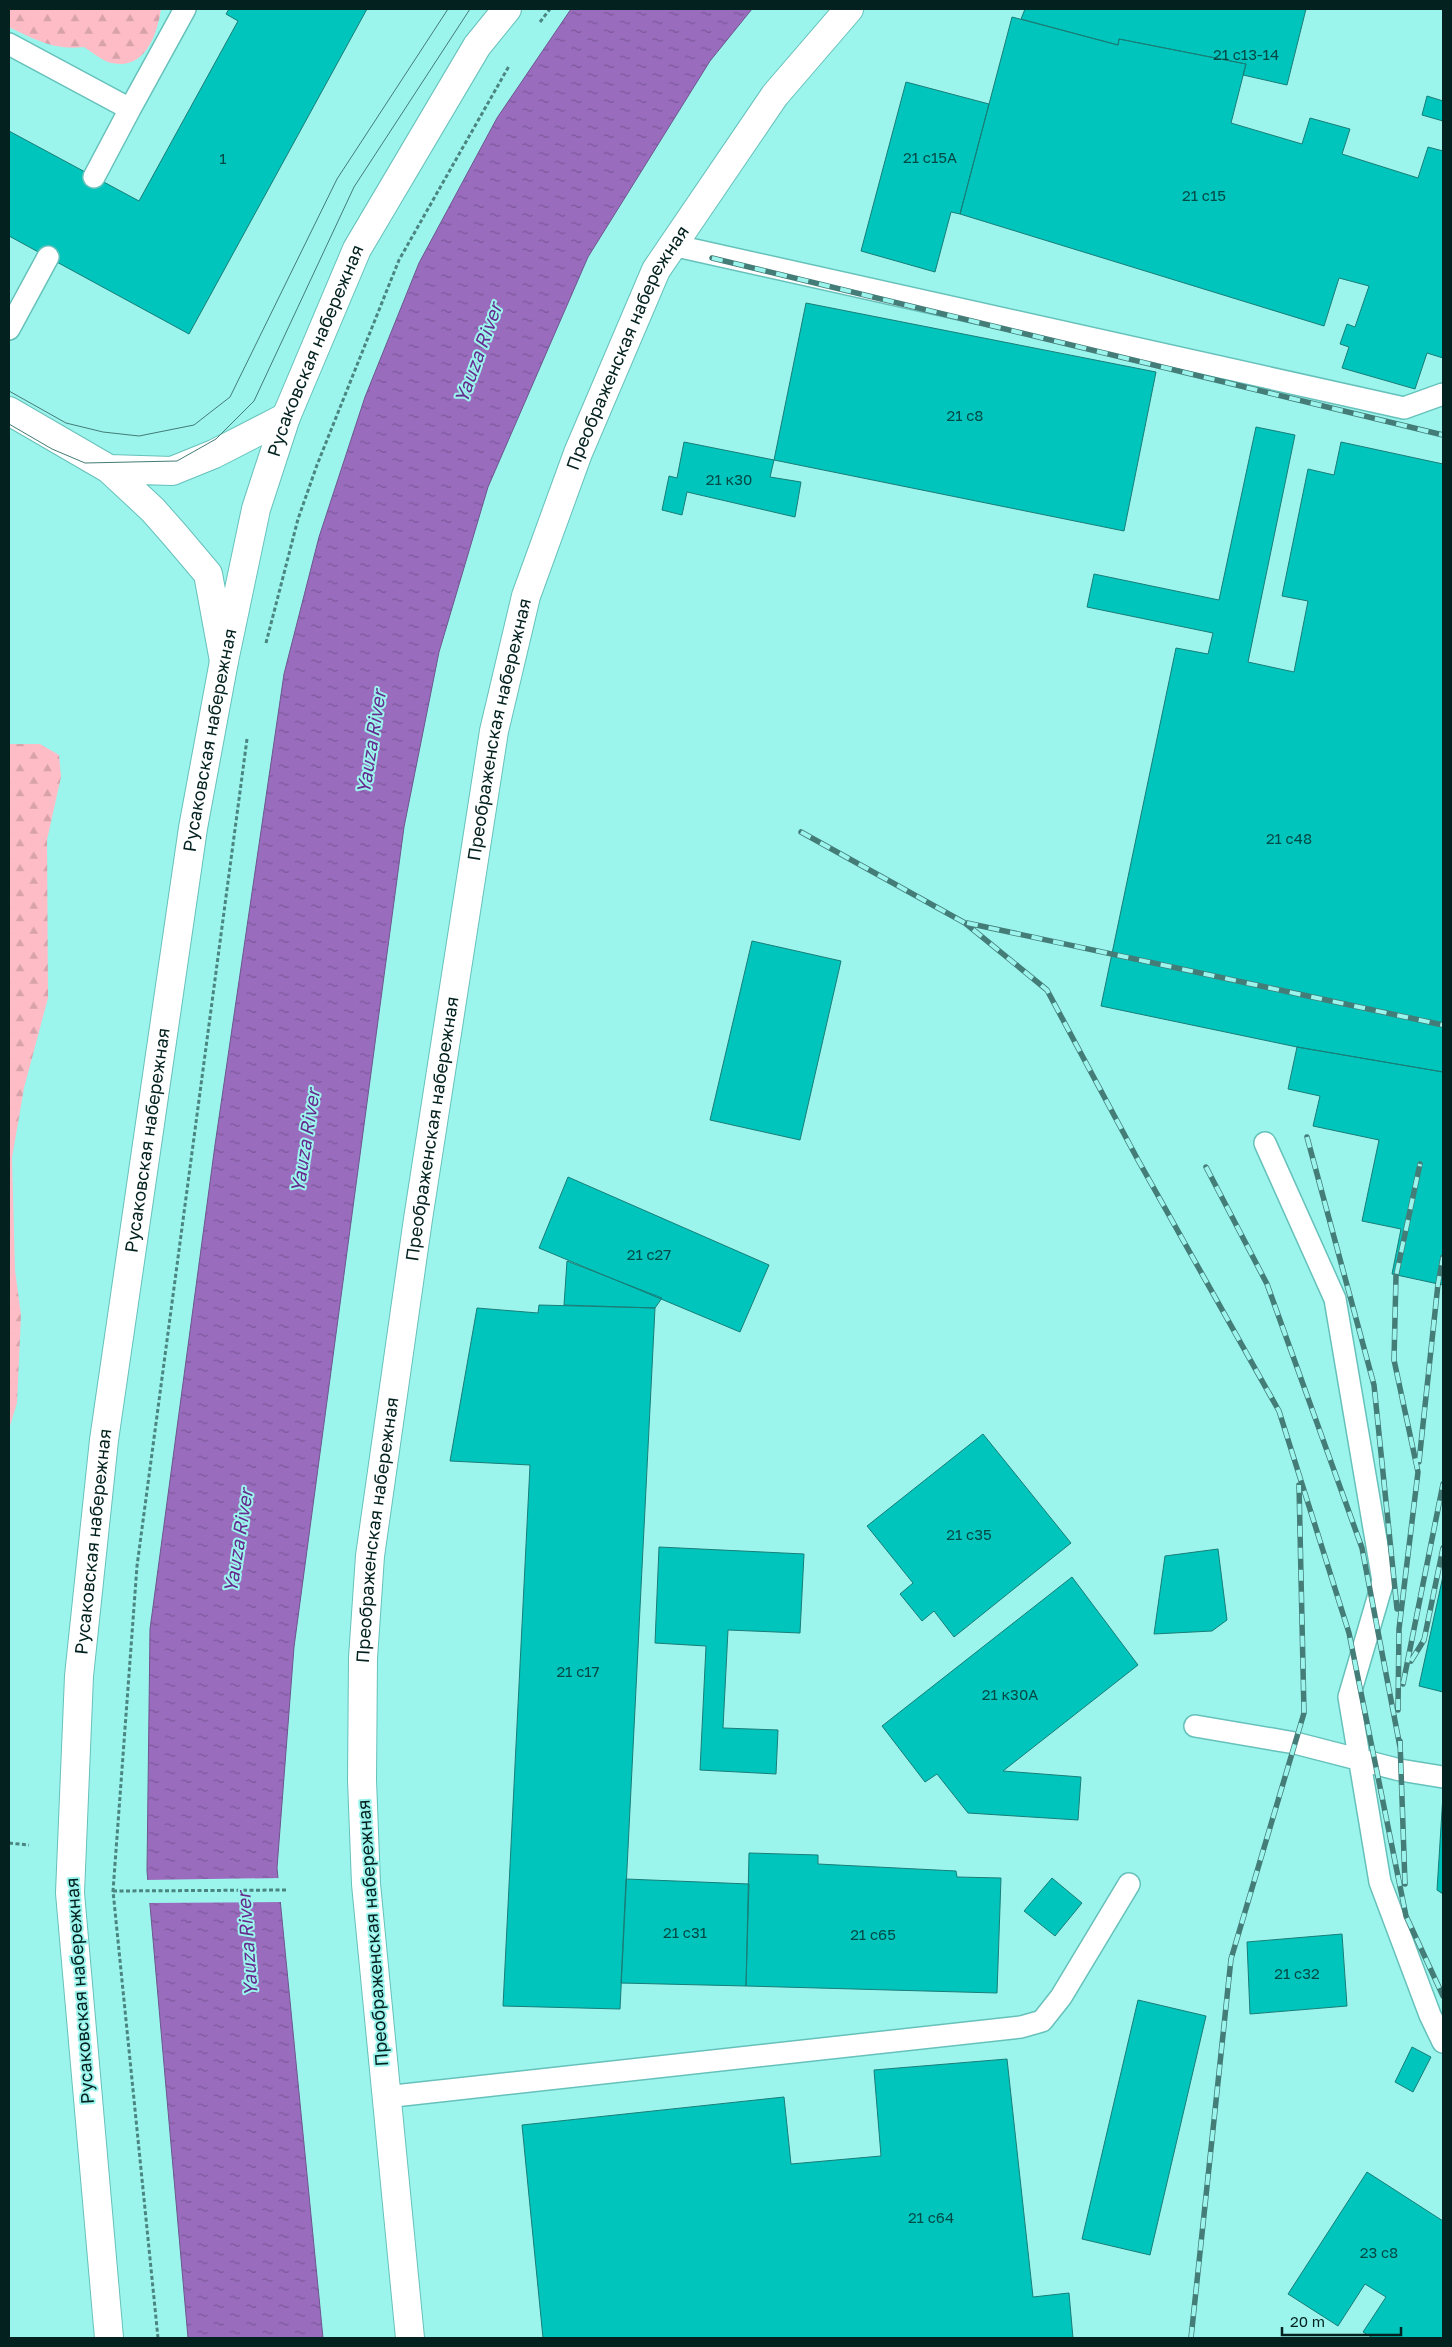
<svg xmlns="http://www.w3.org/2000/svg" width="1452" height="2347" font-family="'Golos Text',sans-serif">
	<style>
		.forest { fill: url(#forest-firs) }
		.water { fill: url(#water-ripples); stroke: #6d568e }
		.pier { fill: #9bf5ed }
		.building { fill: #00c5bc; stroke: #187e78 }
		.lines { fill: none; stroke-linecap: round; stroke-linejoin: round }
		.service-casing { stroke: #67c1bb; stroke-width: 24 }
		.minor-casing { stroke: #67c1bb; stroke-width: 30 }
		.secondary-casing { stroke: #67c1bb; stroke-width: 30 }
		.path { stroke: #4b8580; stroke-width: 3; stroke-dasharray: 4 2.5; stroke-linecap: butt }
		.service { stroke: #fff; stroke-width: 21 }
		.minor { stroke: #fff; stroke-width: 28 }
		.secondary { stroke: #fff; stroke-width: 28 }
		.tram { stroke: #447c77; stroke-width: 1 }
		.rail-casing { stroke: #447c77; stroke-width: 5.5 }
		.rail { stroke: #9bf5ed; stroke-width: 4; stroke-dasharray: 11; stroke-linecap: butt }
		.labels { text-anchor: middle; stroke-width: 4; stroke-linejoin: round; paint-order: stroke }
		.number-label { font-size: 15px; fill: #024a46 }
		.street-label { font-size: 18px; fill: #03211f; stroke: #9bf5ed }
		.water-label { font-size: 19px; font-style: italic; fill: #672b8e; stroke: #9bf5ed }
	</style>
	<defs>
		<pattern id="forest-firs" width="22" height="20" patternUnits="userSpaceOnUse" patternTransform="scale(1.25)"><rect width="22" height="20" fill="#febdc6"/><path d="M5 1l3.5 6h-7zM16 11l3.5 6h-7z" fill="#d8a2aa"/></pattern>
		<pattern id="water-ripples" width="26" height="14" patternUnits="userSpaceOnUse" patternTransform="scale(1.25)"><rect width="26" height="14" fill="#9a6cbe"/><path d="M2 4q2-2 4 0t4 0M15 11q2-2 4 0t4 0" fill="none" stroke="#7b589a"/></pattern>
	</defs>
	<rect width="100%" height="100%" fill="#9bf5ed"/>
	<path class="forest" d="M 9,9 L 161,9 C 157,36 144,73 108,62 C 100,59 92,52 84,47 C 55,51 34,39 9,27 Z
		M 9,744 L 40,744 L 59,755 L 61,777 L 47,840 L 48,998 L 24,1088 L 12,1158 L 15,1270 L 21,1315 L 17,1403 L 9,1429 Z"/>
	<path class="water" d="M 571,9 L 752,9 L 710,61 L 588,257 L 488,487 L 439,652 L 404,827 L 294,1647 L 277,1868 L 323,2338 L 188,2338 L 147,1871 L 150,1629 L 215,1145 L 284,674 L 319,537 L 365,397 L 419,263 L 497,118 Z"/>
	<path class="pier" d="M 281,1878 L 281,1902 L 147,1903 L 145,1880 Z"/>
	<path class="building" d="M 229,9 L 367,9 L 189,334 L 9,236 L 9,131 L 139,201 L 238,21 L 226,14 Z
		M 1025,9 L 1306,9 L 1287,85 L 1243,75 L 1246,64 L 1119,39 L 1118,45 L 1021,19 Z
		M 1012,17 L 1118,45 L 1119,39 L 1246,64 L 1231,123 L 1302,144 L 1310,118 L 1350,129 L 1342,154 L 1418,178 L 1428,147 L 1443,151 L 1443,358 L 1427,353 L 1415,389 L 1342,368 L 1349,347 L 1340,344 L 1347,324 L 1355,327 L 1369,286 L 1339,278 L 1324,326 L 960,214 Z
		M 906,82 L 989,104 L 960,214 L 951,212 L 935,272 L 861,251 Z
		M 1427,96 L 1443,101 L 1443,121 L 1422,115 Z
		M 806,303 L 1156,372 L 1124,531 L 774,460 Z
		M 1256,427 L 1295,435 L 1248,662 L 1294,672 L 1308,601 L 1282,596 L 1308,469 L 1334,475 L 1341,442 L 1443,464 L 1443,1072 L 1297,1047 L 1101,1006 L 1176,648 L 1208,654 L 1213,633 L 1087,607 L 1094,574 L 1219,600 Z
		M 684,442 L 774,460 L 770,477 L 801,482 L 795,517 L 687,492 L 682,515 L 662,510 L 669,476 L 677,478 Z
		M 752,941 L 841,961 L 800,1140 L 710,1120 Z
		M 1297,1047 L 1443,1072 L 1443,1285 L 1392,1274 L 1401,1229 L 1362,1221 L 1379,1140 L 1313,1126 L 1320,1096 L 1288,1089 Z
		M 568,1177 L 769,1265 L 740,1332 L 539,1248 Z
		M 567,1261 L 662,1298 L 655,1308 L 564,1305 Z
		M 539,1305 L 655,1308 L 620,2009 L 503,2006 L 530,1465 L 450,1461 L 477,1308 L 538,1313 Z
		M 983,1434 L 1071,1543 L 954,1637 L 934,1611 L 922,1621 L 900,1594 L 913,1583 L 867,1526 Z
		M 659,1547 L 804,1554 L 800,1633 L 728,1630 L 723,1728 L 778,1730 L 776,1774 L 700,1770 L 706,1646 L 655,1643 Z
		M 1218,1549 L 1227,1620 L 1212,1631 L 1154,1634 L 1165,1556 Z
		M 1443,1576 L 1443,1692 L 1419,1686 Z
		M 1072,1577 L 1138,1665 L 1003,1771 L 1081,1777 L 1078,1820 L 968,1813 L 937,1774 L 925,1782 L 882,1726 Z
		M 1443,1795 L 1443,1894 L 1437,1890 Z
		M 749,1853 L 818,1855 L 818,1864 L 956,1871 L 957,1877 L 1001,1878 L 997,1993 L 746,1986 Z
		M 1052,1878 L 1082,1903 L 1055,1936 L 1024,1911 Z
		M 626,1879 L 749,1884 L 746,1986 L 621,1983 Z
		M 1342,1934 L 1347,2006 L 1250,2014 L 1247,1942 Z
		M 1138,2000 L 1206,2016 L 1150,2255 L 1082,2239 Z
		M 1412,2047 L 1431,2057 L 1413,2092 L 1395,2082 Z
		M 1007,2059 L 1033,2297 L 1069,2293 L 1073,2338 L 543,2338 L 522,2125 L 784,2097 L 791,2164 L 881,2156 L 874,2070 Z
		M 1367,2172 L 1443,2221 L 1443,2338 L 1373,2338 L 1363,2332 L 1386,2297 L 1365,2284 L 1338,2326 L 1288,2294 Z"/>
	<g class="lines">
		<g class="service-casing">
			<path id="service" d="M 9,44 L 130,109 L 185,9
				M 94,177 L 130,109
				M 672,245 L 1404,408 L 1443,394
				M 9,329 L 48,257
				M 1265,1143 L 1335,1299 L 1383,1581 L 1349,1697 L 1380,1882 L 1430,2015 L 1443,2042
				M 1195,1726 L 1295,1743 L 1400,1770 L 1443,1777
				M 385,2097 L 1021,2027 L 1042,2021 L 1061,1997 L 1129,1884"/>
		</g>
		<g class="minor-casing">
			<path id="minor" d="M 9,411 L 109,469 L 153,510 L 175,535 L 208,574 L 224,661
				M 109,469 L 172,471 L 214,454 L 286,417"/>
		</g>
		<g class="secondary-casing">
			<g id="secondary">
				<path id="s1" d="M 109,2338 L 70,1893 L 79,1676 L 104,1440 L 193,828 L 224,661 L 256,509 L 286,417 L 357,249 L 477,46 L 507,9"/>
				<path id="s2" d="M 410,2338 L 366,1884 L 362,1780 L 363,1658 L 370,1556 L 418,1219 L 494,731 L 526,596 L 578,453 L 656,270 L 775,95 L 849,9"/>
			</g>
		</g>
		<path class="path" d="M 540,22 L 550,9
			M 266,643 L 298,519 L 317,465 L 399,260 L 509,66
			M 9,1843 L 29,1845
			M 113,1891 L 288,1890
			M 158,2338 L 113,1891 L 137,1566 L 247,739"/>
		<use href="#service" class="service"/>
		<use href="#minor" class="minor"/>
		<use href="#secondary" class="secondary"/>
		<path class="tram" d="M 9,391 L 66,423 L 103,432 L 139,436 L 194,425 L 230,397 L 337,179 L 448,9
			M 9,424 L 52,449 L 85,463 L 177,461 L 216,439 L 254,401 L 354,187 L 470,9"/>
		<g class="rail-casing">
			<path id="rail" d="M 712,258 L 1443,435
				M 801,832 L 965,923 L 1047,990 L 1138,1160 L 1279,1411 L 1349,1633 L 1406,1916 L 1443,1996
				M 967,923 L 1443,1025
				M 1307,1137 L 1374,1385 L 1397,1609
				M 1206,1167 L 1267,1284 L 1362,1548 L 1400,1747
				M 1419,1462 L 1438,1284 L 1443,1257
				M 1411,1661 L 1424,1640 L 1443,1548
				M 1403,1684 L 1443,1484
				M 1398,1710 L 1399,1629 L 1418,1472 L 1394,1360 L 1396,1276 L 1420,1164
				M 1400,1741 L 1405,1884
				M 1191,2338 L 1231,1959 L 1304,1713 L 1299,1485"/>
		</g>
		<use href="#rail" class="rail"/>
	</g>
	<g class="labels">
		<g class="number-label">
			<text x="1246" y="60">21 с13-14</text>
			<text x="930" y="163">21 с15А</text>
			<text x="223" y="164">1</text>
			<text x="1204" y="201">21 с15</text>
			<text x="965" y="421">21 с8</text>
			<text x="729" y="485">21 к30</text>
			<text x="1289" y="844">21 с48</text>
			<text x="649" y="1260">21 с27</text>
			<text x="969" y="1540">21 с35</text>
			<text x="578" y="1677">21 с17</text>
			<text x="1010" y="1700">21 к30А</text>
			<text x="685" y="1938">21 с31</text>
			<text x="873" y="1940">21 с65</text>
			<text x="1297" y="1979">21 с32</text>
			<text x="931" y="2223">21 с64</text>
			<text x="1379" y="2258">23 с8</text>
		</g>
		<g class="street-label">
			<text dy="6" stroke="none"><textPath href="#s2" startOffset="2026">Преображенская набережная</textPath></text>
			<text dy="6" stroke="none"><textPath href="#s1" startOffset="2014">Русаковская набережная</textPath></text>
			<text dy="6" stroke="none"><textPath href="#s2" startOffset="1621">Преображенская набережная</textPath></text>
			<text dy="6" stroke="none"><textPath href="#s1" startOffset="1609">Русаковская набережная</textPath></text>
			<text dy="6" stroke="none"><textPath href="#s2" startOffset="1216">Преображенская набережная</textPath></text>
			<text dy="6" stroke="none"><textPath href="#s1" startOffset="1204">Русаковская набережная</textPath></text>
			<text dy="6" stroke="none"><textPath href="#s2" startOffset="811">Преображенская набережная</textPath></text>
			<text dy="6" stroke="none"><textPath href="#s1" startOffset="799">Русаковская набережная</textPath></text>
			<text transform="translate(373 1933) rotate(-94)" y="6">Преображенская набережная</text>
			<text transform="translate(80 1991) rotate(-94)" y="6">Русаковская набережная</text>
		</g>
		<g class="water-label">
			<text transform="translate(478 353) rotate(-70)" y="7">Yauza River</text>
			<text transform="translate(371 742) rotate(-81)" y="7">Yauza River</text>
			<text transform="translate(305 1141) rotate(-81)" y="7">Yauza River</text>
			<text transform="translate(238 1541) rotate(-81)" y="7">Yauza River</text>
			<text transform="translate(247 1944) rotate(-94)" y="7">Yauza River</text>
		</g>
	</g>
	<rect width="1452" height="2347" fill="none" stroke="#03211f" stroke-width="20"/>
	<path d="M1282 2327v8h119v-8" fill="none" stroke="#03211f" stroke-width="2.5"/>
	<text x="1290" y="2327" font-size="15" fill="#03211f" stroke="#9bf5ed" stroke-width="4" paint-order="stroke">20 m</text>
</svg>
